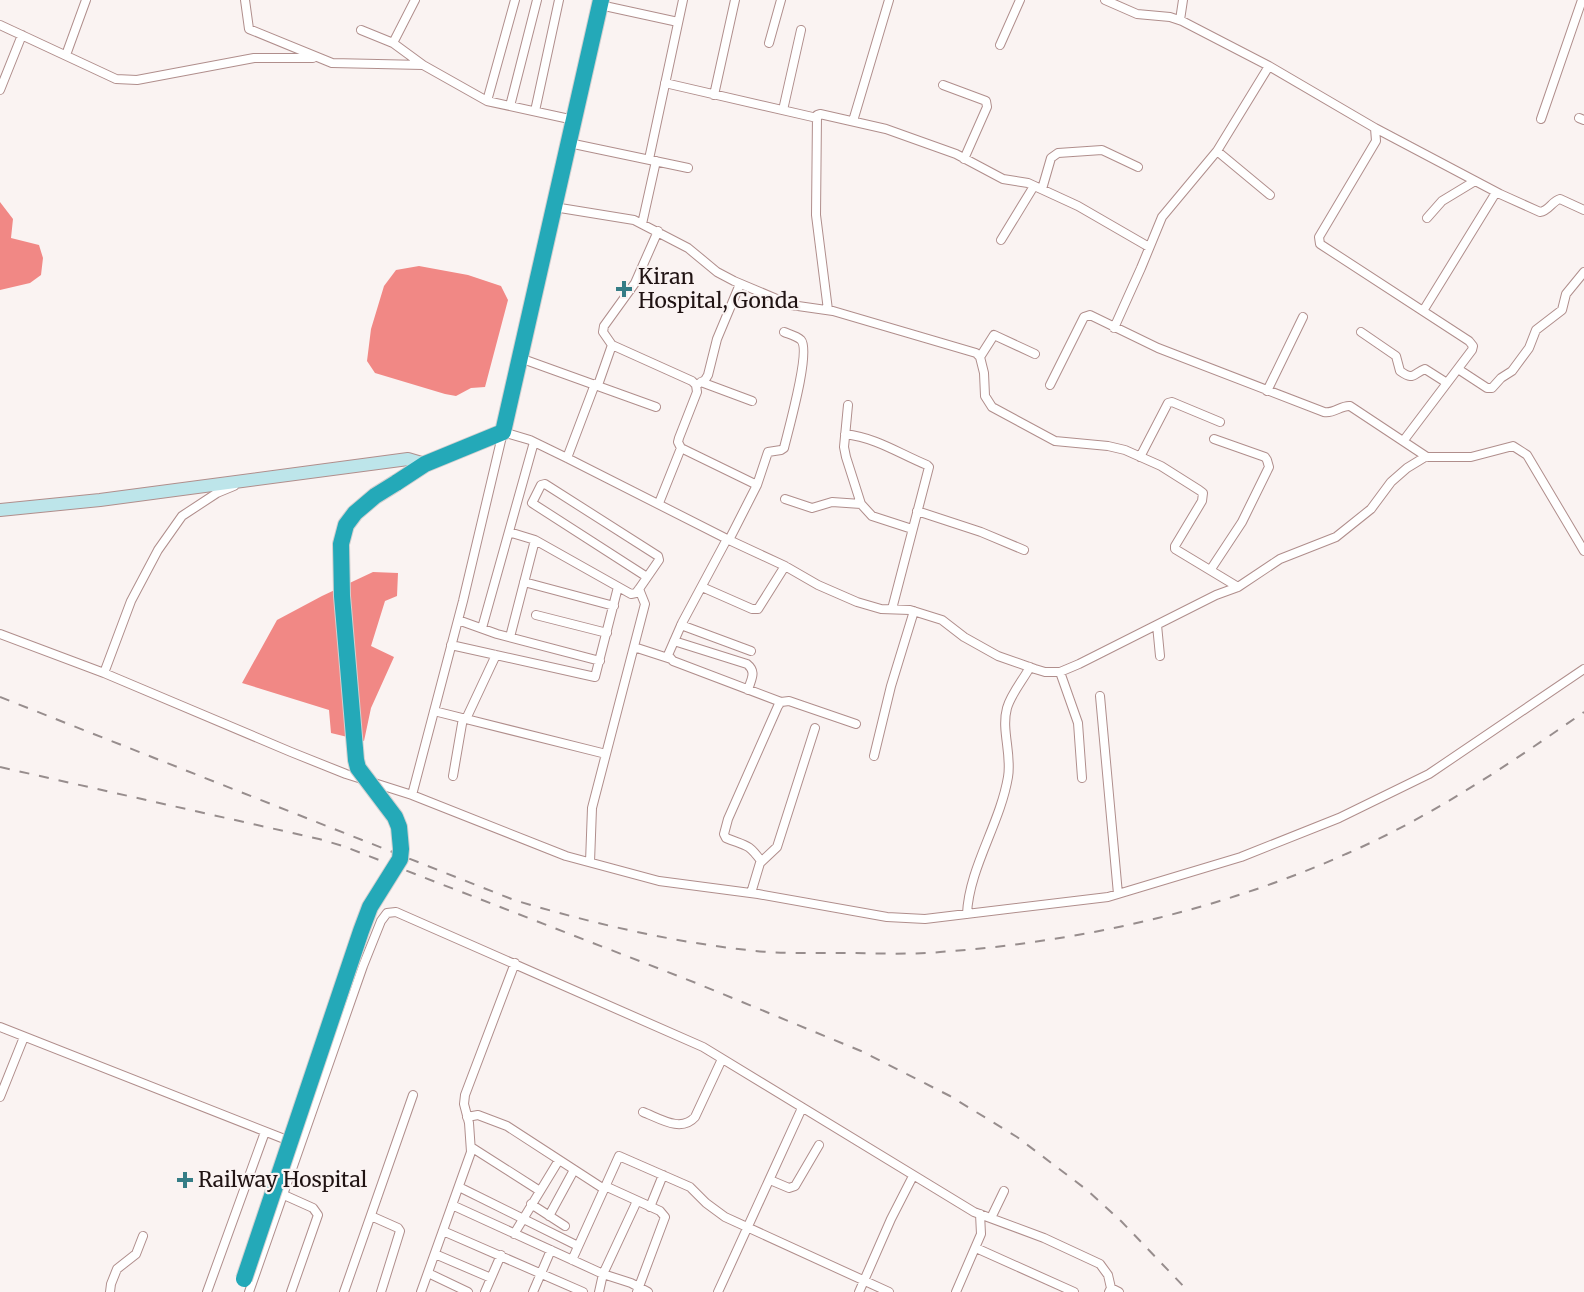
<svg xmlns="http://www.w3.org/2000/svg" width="1584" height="1292" font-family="Merriweather,serif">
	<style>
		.water { fill: #f18885 }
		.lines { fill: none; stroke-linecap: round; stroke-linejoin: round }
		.street-casing { stroke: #b08e8c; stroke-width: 10 }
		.secondary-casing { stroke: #b08e8c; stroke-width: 14 }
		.highway-casing { stroke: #d2d0d0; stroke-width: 18 }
		.street { stroke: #fff; stroke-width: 8 }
		.secondary { stroke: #bde5ea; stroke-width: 12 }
		.highway { stroke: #24a9b8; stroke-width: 16 }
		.rail { stroke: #978d8d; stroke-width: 2; stroke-dasharray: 10 10; stroke-linecap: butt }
		.highway-bridge-casing { stroke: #d2d0d0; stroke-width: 18; stroke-linecap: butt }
		.highway-bridge { stroke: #24a9b8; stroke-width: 16 }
		.poi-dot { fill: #357d86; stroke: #faf3f2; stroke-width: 2 }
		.labels { text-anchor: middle; stroke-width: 4.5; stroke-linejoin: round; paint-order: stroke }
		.poi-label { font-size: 21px; fill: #201313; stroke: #faf3f2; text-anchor: start }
	</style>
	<rect width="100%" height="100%" fill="#faf3f2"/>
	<path class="water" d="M 0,202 L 13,219 L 11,238 L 39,245 L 43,258 L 41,275 L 30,283 L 0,290 Z
		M 419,266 L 468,275 L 501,286 L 508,300 L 485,387 L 471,388 L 456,396 L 445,394 L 375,373 L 367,361 L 371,329 L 384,286 L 396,270 Z
		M 373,572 L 398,573 L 397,596 L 385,601 L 371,646 L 394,657 L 371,708 L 364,741 L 331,733 L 329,710 L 242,683 L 277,620 L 322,596 Z"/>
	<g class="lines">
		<g class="street-casing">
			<path id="street" d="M 245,0 L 249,29 L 332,63 L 423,65 L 487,101 L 574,120
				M 1105,0 L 1137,14 L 1170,17 L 1182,21 L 1269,66 L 1375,128 L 1376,141 L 1319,237 L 1320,244 L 1469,341 L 1473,346 L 1472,350 L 1404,440
				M 600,5 L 678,22
				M 1180,20 L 1183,0
				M 0,25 L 116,79 L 137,80 L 254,58 L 313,58
				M 361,30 L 393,43 L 423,65
				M 393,43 L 415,0
				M 769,43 L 781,0
				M 1000,45 L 1020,0
				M 66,55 L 86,0
				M 665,83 L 817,118
				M 943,85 L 986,101 L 987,107 L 964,159
				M 0,90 L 22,35
				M 714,95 L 735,0
				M 487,101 L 515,0
				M 510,106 L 537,0
				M 783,110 L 801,30
				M 535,111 L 559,0
				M 1579,118 L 1584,120
				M 1541,119 L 1582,0
				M 853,121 L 889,0
				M 1375,128 L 1500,194
				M 569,143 L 688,168
				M 1217,151 L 1270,195
				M 649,159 L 683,0
				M 1042,189 L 1051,158 L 1058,153 L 1102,150 L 1138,167
				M 554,207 L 634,220 L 688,248 L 717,272 L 734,281 L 791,305 L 833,311 L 976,353 L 980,357 L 984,373 L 985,396 L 992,407 L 1055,441 L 1108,446 L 1125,450 L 1161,466 L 1199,490 L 1203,493 L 1202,501 L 1175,546 L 1175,549 L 1238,587
				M 1427,218 L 1442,201 L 1475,181
				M 642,224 L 656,161
				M 1001,240 L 1034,186
				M 828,310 L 816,215 L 817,115 L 820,114 L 886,129 L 956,154 L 1003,179 L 1028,183 L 1078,206 L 1149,247
				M 1423,311 L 1495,194 L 1500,194 L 1540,212 C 1549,211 1552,201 1560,199 L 1584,210
				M 1114,328 L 1141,268 L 1162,217 L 1217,151 L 1269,66
				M 1361,332 L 1396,356 L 1400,371 C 1414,381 1412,374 1425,369 L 1447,383
				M 612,345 L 692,381 L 696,385 L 697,392 L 679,438 L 678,442 L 681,448 L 757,485
				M 980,357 L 994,335 L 1035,354
				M 520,358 L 656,407
				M 1458,369 L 1487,388 L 1492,388 L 1501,378 L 1512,371 L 1529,348 L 1536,330 L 1562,310 L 1566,294 L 1584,272
				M 701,382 L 752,401
				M 598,385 L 612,345 L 603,332 L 604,326 L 635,283 L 658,231
				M 696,385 L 705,380 L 708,375 L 717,339 L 740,284
				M 1050,385 L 1084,317 L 1090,315 L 1158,348 L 1324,412 C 1334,414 1341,405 1350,406 L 1427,457
				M 1267,391 L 1303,317
				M 848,405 L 844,447 L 846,457 L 861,504 L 872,516 L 912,529
				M 845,434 C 877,438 898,453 927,465 L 929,467 L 892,609
				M 1140,457 L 1168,403 L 1172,402 L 1220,422
				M 567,458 L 595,384
				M 234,486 L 217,493 L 182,516 L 158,550 L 131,601 L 104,673 L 291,752 L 346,774 L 412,795 L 566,856 L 659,881 L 758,894 L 887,917 L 925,919 L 1108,897 L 1241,857 L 1339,818 L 1429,774 L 1584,669
				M 785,499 L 812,508 L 832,502 L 861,504
				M 659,503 L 681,448
				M 917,511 L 981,532 L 1024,550
				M 509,532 L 535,540 L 631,594 L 636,593 L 639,589 L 659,560 L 658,556 L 545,484 L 541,485 L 532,503 L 647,577
				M 727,539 L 682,623 L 668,655 L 673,661 L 781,702
				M 729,540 L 757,485 L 768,452 L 781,450 L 784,448 C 788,431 811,351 801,340 C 797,336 789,334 784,332
				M 1211,569 L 1242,522 L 1269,467 L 1267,460 L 1265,457 L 1214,439
				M 524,582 L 614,606
				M 702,587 L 752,609 L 758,609 L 785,566
				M 536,615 L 607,633
				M 458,620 L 497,634 L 600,661
				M 681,625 L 751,651
				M 1157,625 L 1160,656
				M 482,628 L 534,442
				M 0,634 L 104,673
				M 510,637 L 535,540
				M 674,641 L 747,664 C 757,672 751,679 748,690
				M 451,645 L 595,677 L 618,587
				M 634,647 L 671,659
				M 1060,672 L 1078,723 L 1082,778
				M 1100,696 L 1118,894
				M 434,711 L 606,754
				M 466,719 L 496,655
				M 874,756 L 891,686 L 914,611
				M 453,776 L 463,718
				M 412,795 L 463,601 L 503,432 L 530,440 L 567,458 L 729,540 L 785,566 L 818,585 L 857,602 L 881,609 L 910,610 L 942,620 L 964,637 L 998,656 L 1035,669 L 1045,672 L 1060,672 L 1079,664 L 1216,595 L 1238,587 L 1280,559 L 1336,537 L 1371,509 L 1391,482 L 1407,468 L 1425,457 L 1471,457 L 1513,446 L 1527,455 L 1584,551
				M 761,861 C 748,843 746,846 726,838 L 724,834 L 728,819 L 778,706 L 781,702 L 789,701 L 856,724
				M 590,862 L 592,808 L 645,604 L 639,589
				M 751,893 L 760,863 L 777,847 L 815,728
				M 967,914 C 969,868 1000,824 1008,777 C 1012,754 1001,730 1007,708 C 1011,694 1023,680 1030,667
				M 0,1027 L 292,1142
				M 0,1097 L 24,1037
				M 643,1112 C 659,1118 681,1133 695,1117 L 722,1059
				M 467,1117 L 478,1115 L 507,1126 L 604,1189
				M 471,1147 L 540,1191
				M 770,1180 L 789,1188 L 795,1186 L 819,1145
				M 605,1186 L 660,1211 L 665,1217 L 637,1292
				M 459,1187 L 578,1246
				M 284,1195 L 313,1208 L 318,1215 L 291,1292
				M 531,1204 L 565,1226
				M 452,1205 L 603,1274 L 631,1283 L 648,1292
				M 650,1207 L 663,1175
				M 371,1216 L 398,1228 L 400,1231 L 381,1292
				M 549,1216 L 574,1170
				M 991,1218 L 1004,1191
				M 443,1231 L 583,1292
				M 514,1234 L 559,1160
				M 976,1248 L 1074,1292
				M 435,1254 L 491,1278
				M 572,1260 L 619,1156 L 690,1187 L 706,1203 L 725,1217 L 889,1292
				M 428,1273 L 468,1292
				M 1111,1288 L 1119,1292
				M 110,1292 L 111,1284 L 117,1269 L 136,1254 L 143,1236
				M 207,1292 L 265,1132
				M 249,1292 L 363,966 L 381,921 L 387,913 L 396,912 L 703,1047 L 974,1212 L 1044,1238 L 1100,1264 L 1108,1275 L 1111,1288 L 1109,1292
				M 344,1292 L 413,1095
				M 421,1292 L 471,1152 L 469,1123 L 464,1104 L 465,1095 L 515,963
				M 485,1292 L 501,1255
				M 533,1292 L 551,1250
				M 599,1292 L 603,1274 L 637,1201
				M 718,1292 L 802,1108
				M 859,1292 L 891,1219 L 913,1176
				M 956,1292 L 981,1234 L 980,1214"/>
		</g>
		<g class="secondary-casing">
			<path id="secondary" d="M 0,510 L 100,500 L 408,459 L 425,464"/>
		</g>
		<g class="highway-casing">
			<path id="highway" d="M 396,483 L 425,464 L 503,432 L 601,0"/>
		</g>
		<use href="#street" class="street"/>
		<use href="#secondary" class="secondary"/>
		<use href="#highway" class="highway"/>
		<path class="rail" d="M 0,697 L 514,900 C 591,923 667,941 747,950 C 778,954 811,953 843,953 C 875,953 908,955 940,952 C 1079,942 1218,911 1346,854 C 1431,817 1508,765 1584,712
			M 0,767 L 319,839 L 343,846 L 696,983 L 861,1051 L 950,1096 L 1017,1137 L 1087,1190 L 1121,1221 L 1189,1292"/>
		<g class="highway-bridge-casing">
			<path id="highway-bridge" d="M 244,1279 L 361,931 L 370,907 L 400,859 L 401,849 L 399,827 L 395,817 L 358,768 L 356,760 L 342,596 L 341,544 L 346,525 L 355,513 L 375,496 L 396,483"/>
		</g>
		<use href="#highway-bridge" class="highway-bridge"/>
	</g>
	<g class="poi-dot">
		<path d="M621 280h6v6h6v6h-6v6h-6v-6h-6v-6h6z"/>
		<path d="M182 1171h6v6h6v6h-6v6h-6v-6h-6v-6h6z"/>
	</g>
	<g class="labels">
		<g class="poi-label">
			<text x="638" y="284">Kiran<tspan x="638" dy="24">Hospital, Gonda</tspan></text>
			<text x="198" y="1187">Railway Hospital</text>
		</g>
	</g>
</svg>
